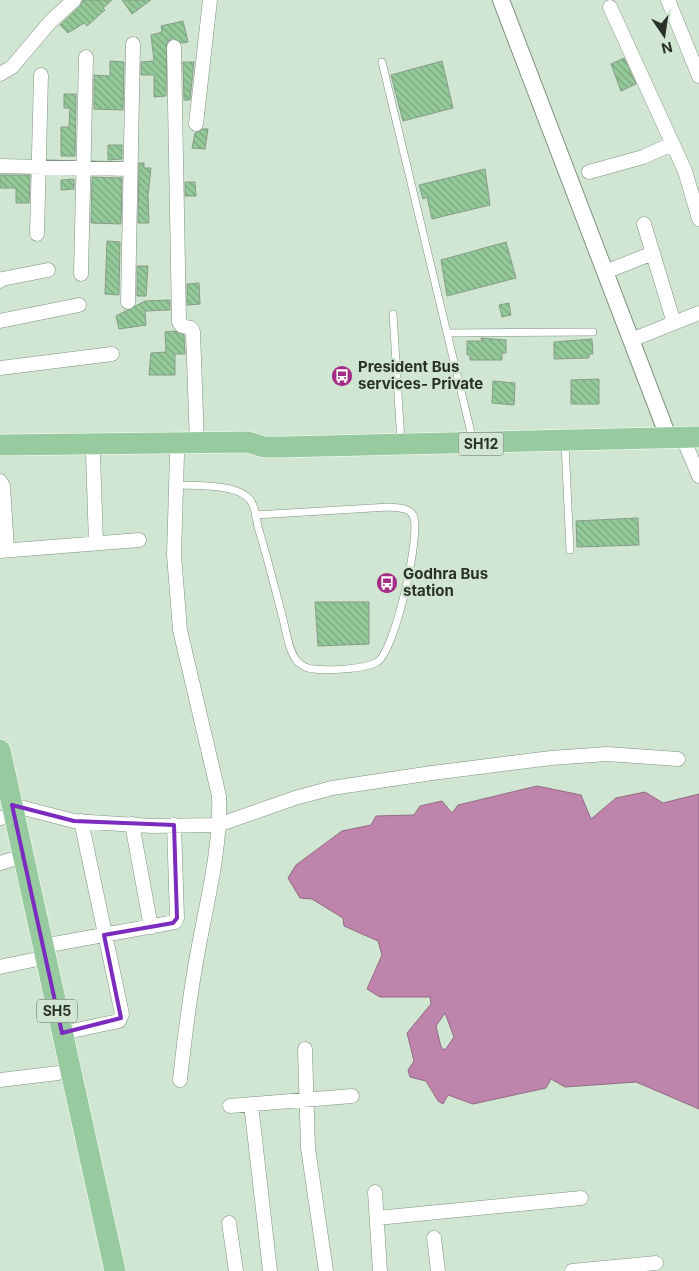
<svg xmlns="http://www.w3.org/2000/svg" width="699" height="1271" font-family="Inter,sans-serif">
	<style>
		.water { fill: #bf84ab; stroke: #926b84; fill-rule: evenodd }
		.building { fill: url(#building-back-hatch); stroke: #889c89 }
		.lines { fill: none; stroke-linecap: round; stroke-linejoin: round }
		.service-casing { stroke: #7e927f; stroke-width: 8 }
		.minor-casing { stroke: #7e927f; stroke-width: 15 }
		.tertiary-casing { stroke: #7e927f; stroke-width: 18 }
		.primary-casing { stroke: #fff; stroke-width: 22 }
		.service { stroke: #fff; stroke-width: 7 }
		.minor { stroke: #fff; stroke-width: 14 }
		.tertiary { stroke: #fff; stroke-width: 16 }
		.primary { stroke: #97cb9f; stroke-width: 21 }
		.marked { fill: none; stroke: #7b2cbf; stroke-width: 4; stroke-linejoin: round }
		.labels { text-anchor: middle; stroke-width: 4.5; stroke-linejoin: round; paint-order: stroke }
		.shield { fill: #d1e6d2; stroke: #5b675c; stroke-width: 1 }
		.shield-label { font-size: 14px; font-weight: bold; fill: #293129 }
		.poi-label { font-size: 15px; font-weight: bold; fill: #293129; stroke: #d1e6d2; text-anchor: start }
	</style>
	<defs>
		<pattern id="building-back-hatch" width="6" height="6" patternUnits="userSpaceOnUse" patternTransform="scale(1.25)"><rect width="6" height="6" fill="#94ca9a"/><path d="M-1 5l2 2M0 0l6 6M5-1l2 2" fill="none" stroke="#79a57e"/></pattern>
	</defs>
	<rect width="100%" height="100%" fill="#d1e6d2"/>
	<path class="water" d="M 537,786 L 581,795 L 591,819 L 616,798 L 645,792 L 663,803 L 699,794 L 699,1109 L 636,1082 L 565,1087 L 551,1079 L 546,1088 L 473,1104 L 448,1095 L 443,1104 L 438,1101 L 426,1081 L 410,1077 L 408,1070 L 414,1061 L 407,1033 L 431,1004 L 430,997 L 380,997 L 367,989 L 382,955 L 378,941 L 344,926 L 343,918 L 312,899 L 300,898 L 288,878 L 296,865 L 342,831 L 371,825 L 376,816 L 414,815 L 420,806 L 442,801 L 452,813 L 458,805 ZM 445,1013 L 454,1037 L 445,1050 L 441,1047 L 436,1026 Z"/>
	<path class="building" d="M 83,0 L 112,0 L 103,8 L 105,10 L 87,26 L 84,23 L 68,33 L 60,25 L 80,6 Z
		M 122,0 L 151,0 L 132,14 Z
		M 183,21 L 188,42 L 182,43 L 173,38 L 167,42 L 166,96 L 154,97 L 154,75 L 141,75 L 141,62 L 154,61 L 151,35 L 162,32 L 161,26 Z
		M 624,58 L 636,84 L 621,91 L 611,64 Z
		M 110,61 L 124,62 L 123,110 L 94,109 L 94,75 L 110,76 Z
		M 442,61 L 453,108 L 403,121 L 391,75 Z
		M 183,62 L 194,62 L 190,100 L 184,100 Z
		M 64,94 L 76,94 L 75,156 L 61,156 L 61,127 L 69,127 L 70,108 L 64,108 Z
		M 203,129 L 208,129 L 205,149 L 192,148 L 195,133 Z
		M 108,145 L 122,145 L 122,159 L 108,160 Z
		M 139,163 L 144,163 L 144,168 L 151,168 L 148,196 L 149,223 L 138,223 Z
		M 485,169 L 490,205 L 432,219 L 427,197 L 423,199 L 419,185 Z
		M 0,175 L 30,175 L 29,203 L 16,203 L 16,188 L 0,188 Z
		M 92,177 L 122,178 L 121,224 L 91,223 Z
		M 74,179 L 74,189 L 61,190 L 61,180 Z
		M 185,182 L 195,182 L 196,196 L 185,196 Z
		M 107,241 L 120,242 L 119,295 L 105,294 Z
		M 506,242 L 516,278 L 447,296 L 441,260 Z
		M 137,266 L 148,266 L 146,296 L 137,296 Z
		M 199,283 L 200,304 L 187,305 L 187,284 Z
		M 170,300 L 170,310 L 145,311 L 146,325 L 119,329 L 116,316 L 145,301 Z
		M 509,303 L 511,315 L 502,317 L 499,305 Z
		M 175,331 L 184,335 L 185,354 L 175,354 L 175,375 L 149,375 L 151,353 L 166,352 L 165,332 Z
		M 481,338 L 506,340 L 506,353 L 502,353 L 502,360 L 470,360 L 470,355 L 467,355 L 467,341 L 482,341 Z
		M 592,339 L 593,354 L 589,354 L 589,358 L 554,359 L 554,342 Z
		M 599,379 L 599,404 L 571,404 L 571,380 Z
		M 493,381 L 515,383 L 514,405 L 492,403 Z
		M 638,518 L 639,545 L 577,547 L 576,521 Z
		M 315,602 L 369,602 L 369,644 L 318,646 Z"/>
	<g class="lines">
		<g class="service-casing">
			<path id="service" d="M 382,62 L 473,441
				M 393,314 L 401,442
				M 449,333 L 593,332
				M 565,443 L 570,550
				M 176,485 C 195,486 232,484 246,496 C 255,502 256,517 258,527 C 267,556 274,585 282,615 C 286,629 288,650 297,661 C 302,666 307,669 314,669 C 327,671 366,669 377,662 C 395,652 422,532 413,515 C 408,507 397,508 389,507 L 255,515"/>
		</g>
		<g class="minor-casing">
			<path id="minor" d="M 668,0 L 699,76
				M 610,7 L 685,171 L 699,219
				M 174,47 L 179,322 L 182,326 L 191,328 L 193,332 L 197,444
				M 0,74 L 12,67 L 51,21 L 74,0
				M 196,124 L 210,0
				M 0,166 L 129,169
				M 589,172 L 643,157 L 672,144
				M 644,224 L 674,323
				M 37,234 L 41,75
				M 605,272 L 653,253
				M 81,274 L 86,57
				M 0,281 L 2,279 L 48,270
				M 128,302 L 133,44
				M 0,321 L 79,305
				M 631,340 L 699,313
				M 0,368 L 112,354
				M 683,438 L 699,476
				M 93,454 L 96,543
				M 177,454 L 174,555 L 180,630 L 219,796 C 221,843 209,893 200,940 C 191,986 185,1033 180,1080
				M 0,481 L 3,486 L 7,550
				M 0,551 L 139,540
				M 12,805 L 74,821 L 152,826 L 218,825 L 295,798 L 332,788 L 432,773 L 551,758 L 607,754 L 678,759
				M 0,818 L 1,818
				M 132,824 L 151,927
				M 0,863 L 10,860
				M 43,946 L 175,922 L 177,918 L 174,825
				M 0,967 L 33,960
				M 62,1033 L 119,1021 L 122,1014 L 81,821
				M 305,1049 L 308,1148 L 326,1271
				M 0,1080 L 58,1073
				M 251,1104 L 270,1271
				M 230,1106 L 352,1096
				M 375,1192 L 380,1271
				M 377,1218 L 581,1198
				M 229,1223 L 236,1271
				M 434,1238 L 438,1271
				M 572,1271 L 656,1263"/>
		</g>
		<g class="tertiary-casing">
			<path id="tertiary" d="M 501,0 L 669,439"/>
		</g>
		<g class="primary-casing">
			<path id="primary" d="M 0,445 L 248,442 L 264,447 L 283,447 L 699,437
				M 0,750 L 115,1271"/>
		</g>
		<use href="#service" class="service"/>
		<use href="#minor" class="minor"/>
		<use href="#tertiary" class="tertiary"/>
		<use href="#primary" class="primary"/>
	</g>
	<path class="marked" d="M 12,805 L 74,821 L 174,825 L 177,918 L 173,923 L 104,935 L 121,1018 L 62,1033 Z"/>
	<defs>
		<g id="bus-disc" transform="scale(1.125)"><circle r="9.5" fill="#a32d86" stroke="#d1e6d2"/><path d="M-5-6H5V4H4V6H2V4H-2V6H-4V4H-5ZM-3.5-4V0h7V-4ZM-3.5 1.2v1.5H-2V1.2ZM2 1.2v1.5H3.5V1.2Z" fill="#fff"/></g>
	</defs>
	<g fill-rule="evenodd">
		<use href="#bus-disc" x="342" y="376"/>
		<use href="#bus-disc" x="387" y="583"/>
	</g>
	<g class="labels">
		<g class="shield">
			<rect x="458.5" y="432.5" width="45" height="23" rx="4"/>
			<rect x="37" y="999.5" width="40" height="23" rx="4"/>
		</g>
		<g class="shield-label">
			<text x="481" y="449">SH12</text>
			<text x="57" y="1016">SH5</text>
		</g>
		<g class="poi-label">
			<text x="358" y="372">President Bus<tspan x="358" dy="17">services- Private</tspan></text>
			<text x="403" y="579">Godhra Bus<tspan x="403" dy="17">station</tspan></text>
		</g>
	</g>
	<g transform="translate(664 35) rotate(167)" stroke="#d1e6d2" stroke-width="4" paint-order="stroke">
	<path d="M0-4L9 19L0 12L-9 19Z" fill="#293129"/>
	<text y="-8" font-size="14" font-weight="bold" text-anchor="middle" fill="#293129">N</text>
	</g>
</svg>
